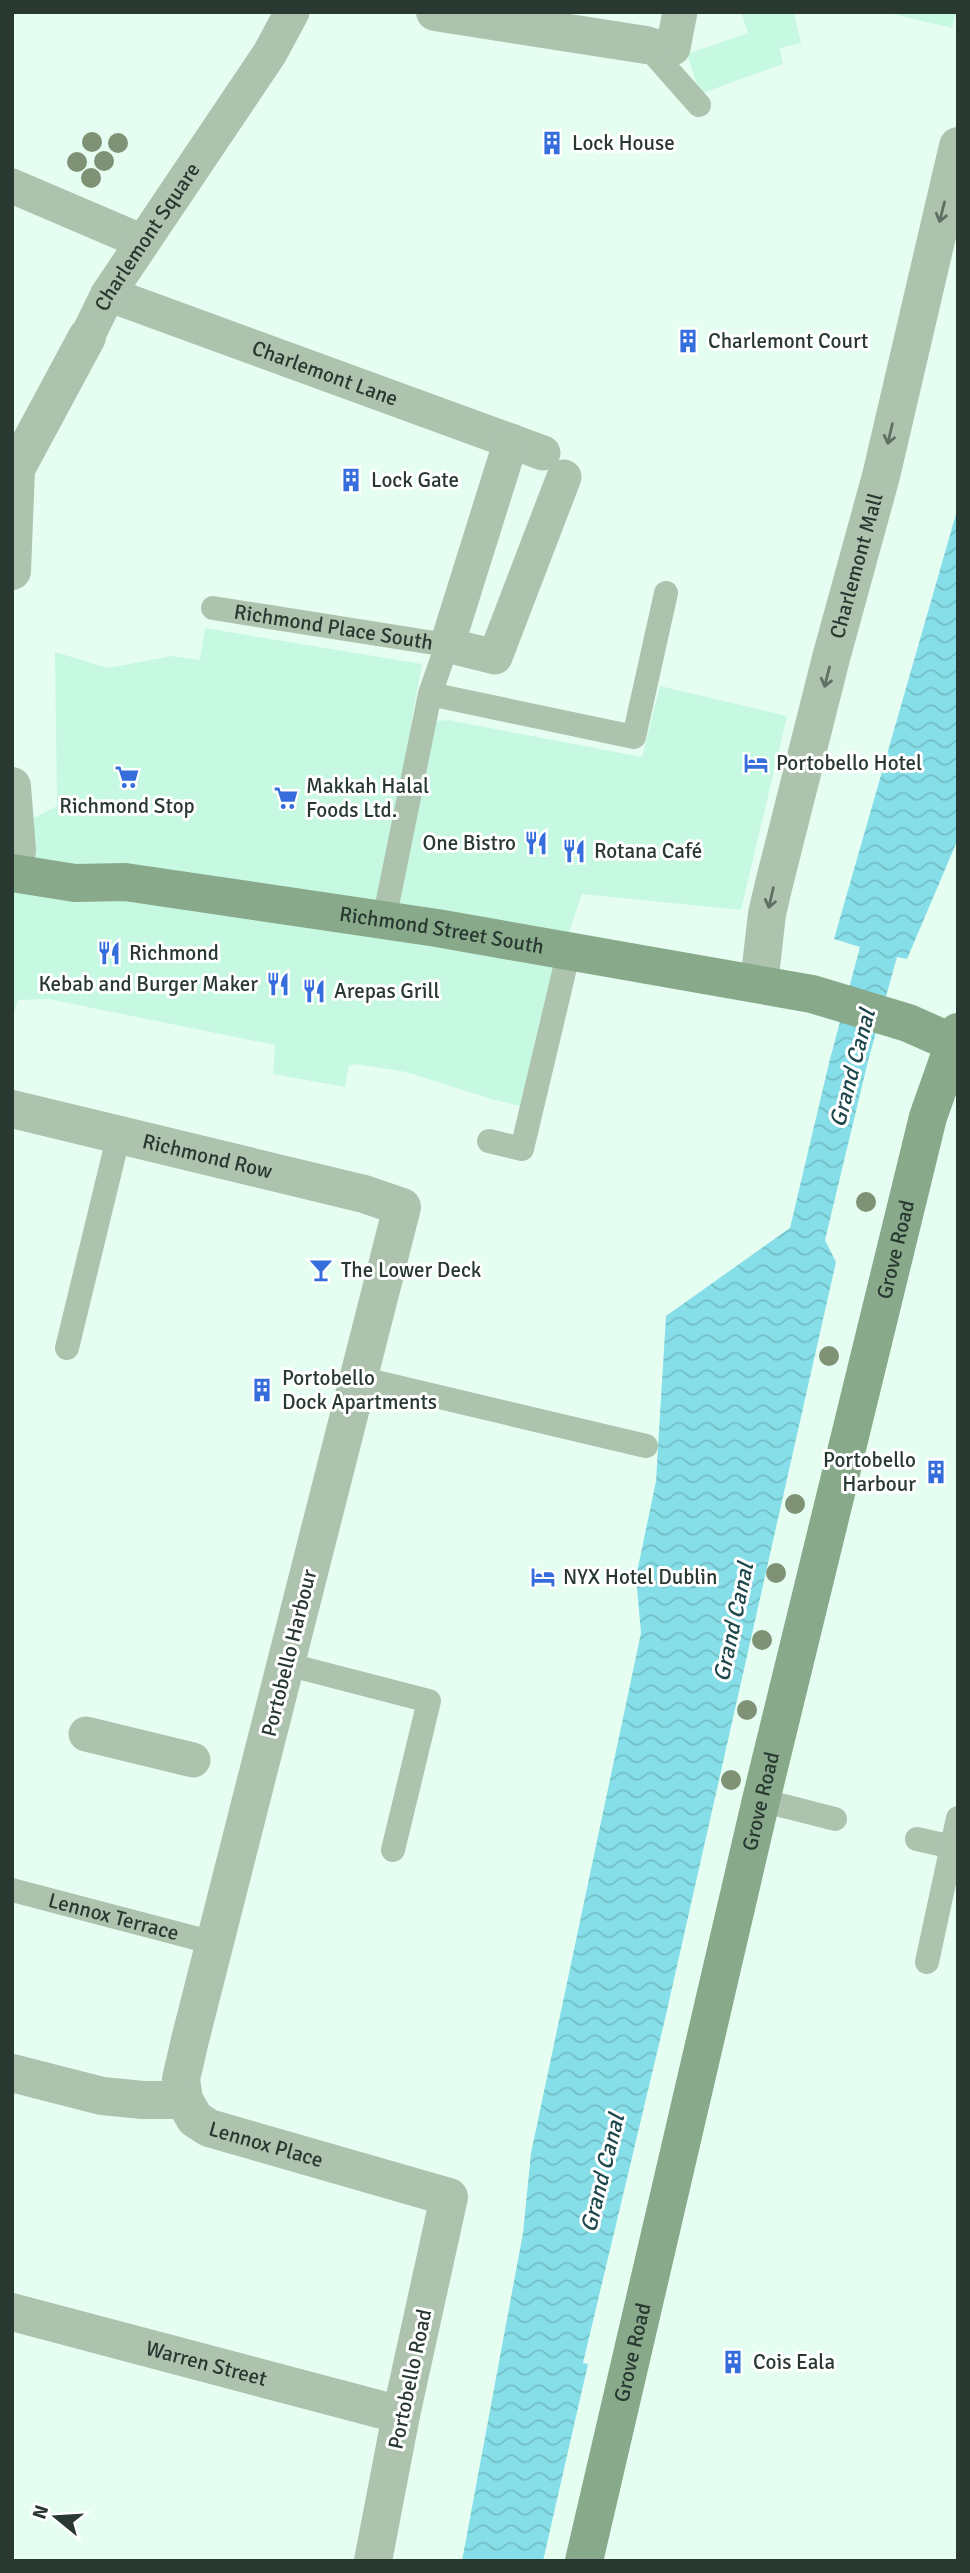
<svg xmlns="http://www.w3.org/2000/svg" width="970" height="2573" font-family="Signika,sans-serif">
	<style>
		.built { fill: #c7f8e2 }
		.water { fill: url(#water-waves) }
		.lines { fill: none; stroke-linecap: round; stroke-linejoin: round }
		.service { stroke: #adc3ae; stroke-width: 24 }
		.pedestrian { stroke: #adc3ae; stroke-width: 35 }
		.minor { stroke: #adc3ae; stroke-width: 38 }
		.secondary { stroke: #88a98a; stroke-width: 38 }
		.tree { fill: #7f9275 }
		.oneway { stroke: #5e7064 }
		.labels { text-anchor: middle; stroke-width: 6; stroke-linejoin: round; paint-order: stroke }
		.poi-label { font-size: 21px; fill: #293932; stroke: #fff; text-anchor: start }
		.street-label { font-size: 21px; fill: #293932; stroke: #fff }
		.water-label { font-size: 23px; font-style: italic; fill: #1e484c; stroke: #fff }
	</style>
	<defs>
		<pattern id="water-waves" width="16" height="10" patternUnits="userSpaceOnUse" patternTransform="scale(1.75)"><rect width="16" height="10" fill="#86dee8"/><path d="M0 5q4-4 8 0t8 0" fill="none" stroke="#74bfc7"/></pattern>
	</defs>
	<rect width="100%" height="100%" fill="#e6fef2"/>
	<path class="built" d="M 741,12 L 801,12 L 794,15 L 801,43 L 780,48 L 783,64 L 700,94 L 687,54 L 748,33 Z
		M 884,12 L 956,12 L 952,28 Z
		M 205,628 L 422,664 L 411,724 L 448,720 L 642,757 L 660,686 L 787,716 L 741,910 L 582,894 L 544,1006 L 520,1106 L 491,1099 L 406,1072 L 355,1064 L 349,1066 L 345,1087 L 273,1074 L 275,1045 L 48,999 L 18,1000 L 12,1020 L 12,829 L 57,806 L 55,652 L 108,668 L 171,656 L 200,660 Z"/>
	<path class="water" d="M 958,507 L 958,839 L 907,959 L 897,957 L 868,1061 L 825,1240 L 836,1262 L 665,2019 L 583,2363 L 588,2364 L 543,2561 L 462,2561 L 523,2233 L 531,2153 L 641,1633 L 636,1577 L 656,1481 L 666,1316 L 790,1228 L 829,1063 L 860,947 L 834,939 Z"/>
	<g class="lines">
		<g class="service">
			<path d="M 646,45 L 699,105"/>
			<path id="s1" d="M 213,608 L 447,645 L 430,694 L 384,920"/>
			<path d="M 430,694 L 634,737 L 666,593"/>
			<path d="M 489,1141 L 522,1149 L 569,951"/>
			<path d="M 67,1348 L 119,1134"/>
			<path d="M 359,1378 L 646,1446"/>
			<path d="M 286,1664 L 429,1701 L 393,1850"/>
			<path d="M 761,1800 L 835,1819"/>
			<path d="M 917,1839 L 952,1847"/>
			<path id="s2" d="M 12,1890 L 214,1943"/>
			<path d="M 927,1962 L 958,1818"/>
		</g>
		<g class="pedestrian">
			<path d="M 646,45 L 673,48 L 680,12"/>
			<path d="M 12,186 L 143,242"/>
			<path id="s3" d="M 108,294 L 543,453"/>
			<path id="s4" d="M 87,337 L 108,294 L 270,53 L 292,12"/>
			<path d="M 511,441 L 447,645 L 495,657 L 564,477"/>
			<path d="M 86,1734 L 193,1760"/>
		</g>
		<g class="minor">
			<path d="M 435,12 L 646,45"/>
			<path d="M 12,571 L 16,469 L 87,337"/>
			<path d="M 12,786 L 17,851"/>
			<path id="s5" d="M 759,984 L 767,914 L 773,888 L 831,658 L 881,476 L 958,146"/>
			<path id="s6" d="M 12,1109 L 364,1194 L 402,1207 L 190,2040 L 181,2079 L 184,2100"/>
			<path id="s7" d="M 12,2073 L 102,2096 L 143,2100 L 184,2100 L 195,2119 L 209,2128 L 449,2197 L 401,2415 L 373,2561"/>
			<path id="s8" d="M 12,2312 L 401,2415"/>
		</g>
		<g class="secondary">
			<path id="s9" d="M 12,873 L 75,883 L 125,882 L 437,928 L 812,994 L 908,1023 L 958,1045"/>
			<path id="s10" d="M 584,2561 L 761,1800 L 928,1117 L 958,1032"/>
		</g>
	</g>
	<g class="tree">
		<circle cx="92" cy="142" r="10"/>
		<circle cx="118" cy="143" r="10"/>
		<circle cx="104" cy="161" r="10"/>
		<circle cx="77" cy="162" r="10"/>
		<circle cx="91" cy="178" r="10"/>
		<circle cx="866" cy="1202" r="10"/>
		<circle cx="829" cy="1356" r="10"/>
		<circle cx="795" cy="1504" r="10"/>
		<circle cx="776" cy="1573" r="10"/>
		<circle cx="762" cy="1640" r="10"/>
		<circle cx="747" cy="1710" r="10"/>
		<circle cx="731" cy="1780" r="10"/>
	</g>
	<defs><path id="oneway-shaft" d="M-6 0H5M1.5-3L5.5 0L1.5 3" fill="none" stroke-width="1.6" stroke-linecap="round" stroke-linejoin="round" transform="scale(1.75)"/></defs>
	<g class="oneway">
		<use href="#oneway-shaft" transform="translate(942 212) rotate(104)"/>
		<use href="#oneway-shaft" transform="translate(890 434) rotate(103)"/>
		<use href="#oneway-shaft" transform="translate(827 677) rotate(104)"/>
		<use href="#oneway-shaft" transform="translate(771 898) rotate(103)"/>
	</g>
	<defs>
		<g id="building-bare" transform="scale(1.89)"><path d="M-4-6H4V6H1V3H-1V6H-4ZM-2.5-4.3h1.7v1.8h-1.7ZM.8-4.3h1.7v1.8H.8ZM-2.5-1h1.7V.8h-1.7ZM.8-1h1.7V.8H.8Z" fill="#366ddc" stroke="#fff" stroke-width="2.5" paint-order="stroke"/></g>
		<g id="hotel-bare" transform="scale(1.89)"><path d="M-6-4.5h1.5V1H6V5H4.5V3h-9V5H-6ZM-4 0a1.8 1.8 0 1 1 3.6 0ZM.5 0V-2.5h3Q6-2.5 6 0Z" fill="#366ddc" stroke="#fff" stroke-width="2.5" paint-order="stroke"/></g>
		<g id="supermarket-bare" transform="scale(1.89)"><path d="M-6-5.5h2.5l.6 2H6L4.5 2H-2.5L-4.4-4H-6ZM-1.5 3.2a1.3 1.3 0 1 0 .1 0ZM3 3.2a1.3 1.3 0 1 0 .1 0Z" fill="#366ddc" stroke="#fff" stroke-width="2.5" paint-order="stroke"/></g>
		<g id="restaurant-bare" transform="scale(1.89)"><path d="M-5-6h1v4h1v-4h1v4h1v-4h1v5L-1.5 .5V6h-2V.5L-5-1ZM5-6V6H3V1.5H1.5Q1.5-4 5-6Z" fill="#366ddc" stroke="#fff" stroke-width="2.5" paint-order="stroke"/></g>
		<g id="bar-bare" transform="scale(1.89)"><path d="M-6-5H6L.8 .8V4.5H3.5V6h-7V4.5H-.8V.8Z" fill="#366ddc" stroke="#fff" stroke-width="2.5" paint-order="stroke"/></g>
	</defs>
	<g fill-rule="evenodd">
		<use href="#building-bare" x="552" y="143"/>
		<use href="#building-bare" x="688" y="341"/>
		<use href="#building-bare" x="351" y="480"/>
		<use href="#hotel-bare" x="756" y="763"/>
		<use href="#supermarket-bare" x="127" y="777"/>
		<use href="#supermarket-bare" x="286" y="798"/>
		<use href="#restaurant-bare" x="536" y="843"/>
		<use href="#restaurant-bare" x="574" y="851"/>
		<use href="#restaurant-bare" x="109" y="953"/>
		<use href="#restaurant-bare" x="278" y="984"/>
		<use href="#restaurant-bare" x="314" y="991"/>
		<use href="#bar-bare" x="321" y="1270"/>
		<use href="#building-bare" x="262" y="1390"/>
		<use href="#building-bare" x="936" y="1472"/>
		<use href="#hotel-bare" x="543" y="1577"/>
		<use href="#building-bare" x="733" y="2362"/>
	</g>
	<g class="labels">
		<g class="poi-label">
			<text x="572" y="150">Lock House</text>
			<text x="708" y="348">Charlemont Court</text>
			<text x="371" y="487">Lock Gate</text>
			<text x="776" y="770">Portobello Hotel</text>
			<text x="306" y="793">Makkah Halal<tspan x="306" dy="24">Foods Ltd.</tspan></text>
			<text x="127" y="813" text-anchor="middle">Richmond Stop</text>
			<text x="516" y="850" text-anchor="end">One Bistro</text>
			<text x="594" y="858">Rotana Café</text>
			<text x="129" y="960">Richmond</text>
			<text x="258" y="991" text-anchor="end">Kebab and Burger Maker</text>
			<text x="334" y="998">Arepas Grill</text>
			<text x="341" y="1277">The Lower Deck</text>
			<text x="282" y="1385">Portobello<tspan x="282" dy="24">Dock Apartments</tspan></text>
			<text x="916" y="1467" text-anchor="end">Portobello<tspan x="916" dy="24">Harbour</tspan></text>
			<text x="563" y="1584">NYX Hotel Dublin</text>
			<text x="753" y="2369">Cois Eala</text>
		</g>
		<g class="street-label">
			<text dy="7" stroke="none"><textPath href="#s4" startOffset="117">Charlemont Square</textPath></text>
			<text dy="7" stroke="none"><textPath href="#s3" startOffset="231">Charlemont Lane</textPath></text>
			<text dy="7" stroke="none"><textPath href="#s5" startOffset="430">Charlemont Mall</textPath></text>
			<text dy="7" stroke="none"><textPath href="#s1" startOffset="122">Richmond Place South</textPath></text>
			<text dy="7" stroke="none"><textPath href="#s9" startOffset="434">Richmond Street South</textPath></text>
			<text dy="7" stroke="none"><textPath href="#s6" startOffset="201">Richmond Row</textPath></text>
			<text dy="7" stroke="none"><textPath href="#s10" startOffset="1348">Grove Road</textPath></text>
			<text transform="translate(289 1653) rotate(-76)" y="7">Portobello Harbour</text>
			<text dy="7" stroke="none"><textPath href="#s10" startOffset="780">Grove Road</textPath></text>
			<text dy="7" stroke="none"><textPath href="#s2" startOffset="105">Lennox Terrace</textPath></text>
			<text dy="7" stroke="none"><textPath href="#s7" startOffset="273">Lennox Place</textPath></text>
			<text dy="7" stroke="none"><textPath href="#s10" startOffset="214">Grove Road</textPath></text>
			<text dy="7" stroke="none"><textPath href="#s8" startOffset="201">Warren Street</textPath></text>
			<text transform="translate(410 2379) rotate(-78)" y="7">Portobello Road</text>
		</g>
		<g class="water-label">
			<text transform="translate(852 1068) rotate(-75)" y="8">Grand Canal</text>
			<text transform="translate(733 1622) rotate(-78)" y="8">Grand Canal</text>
			<text transform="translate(602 2173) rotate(-76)" y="8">Grand Canal</text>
		</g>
	</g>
	<rect width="970" height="2573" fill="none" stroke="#293932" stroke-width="28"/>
	<g transform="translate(56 2517) rotate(288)" stroke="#ffffff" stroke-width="5" paint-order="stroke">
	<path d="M0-5L12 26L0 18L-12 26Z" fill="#293932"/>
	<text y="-10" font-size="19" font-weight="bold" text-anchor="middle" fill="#293932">N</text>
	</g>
</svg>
